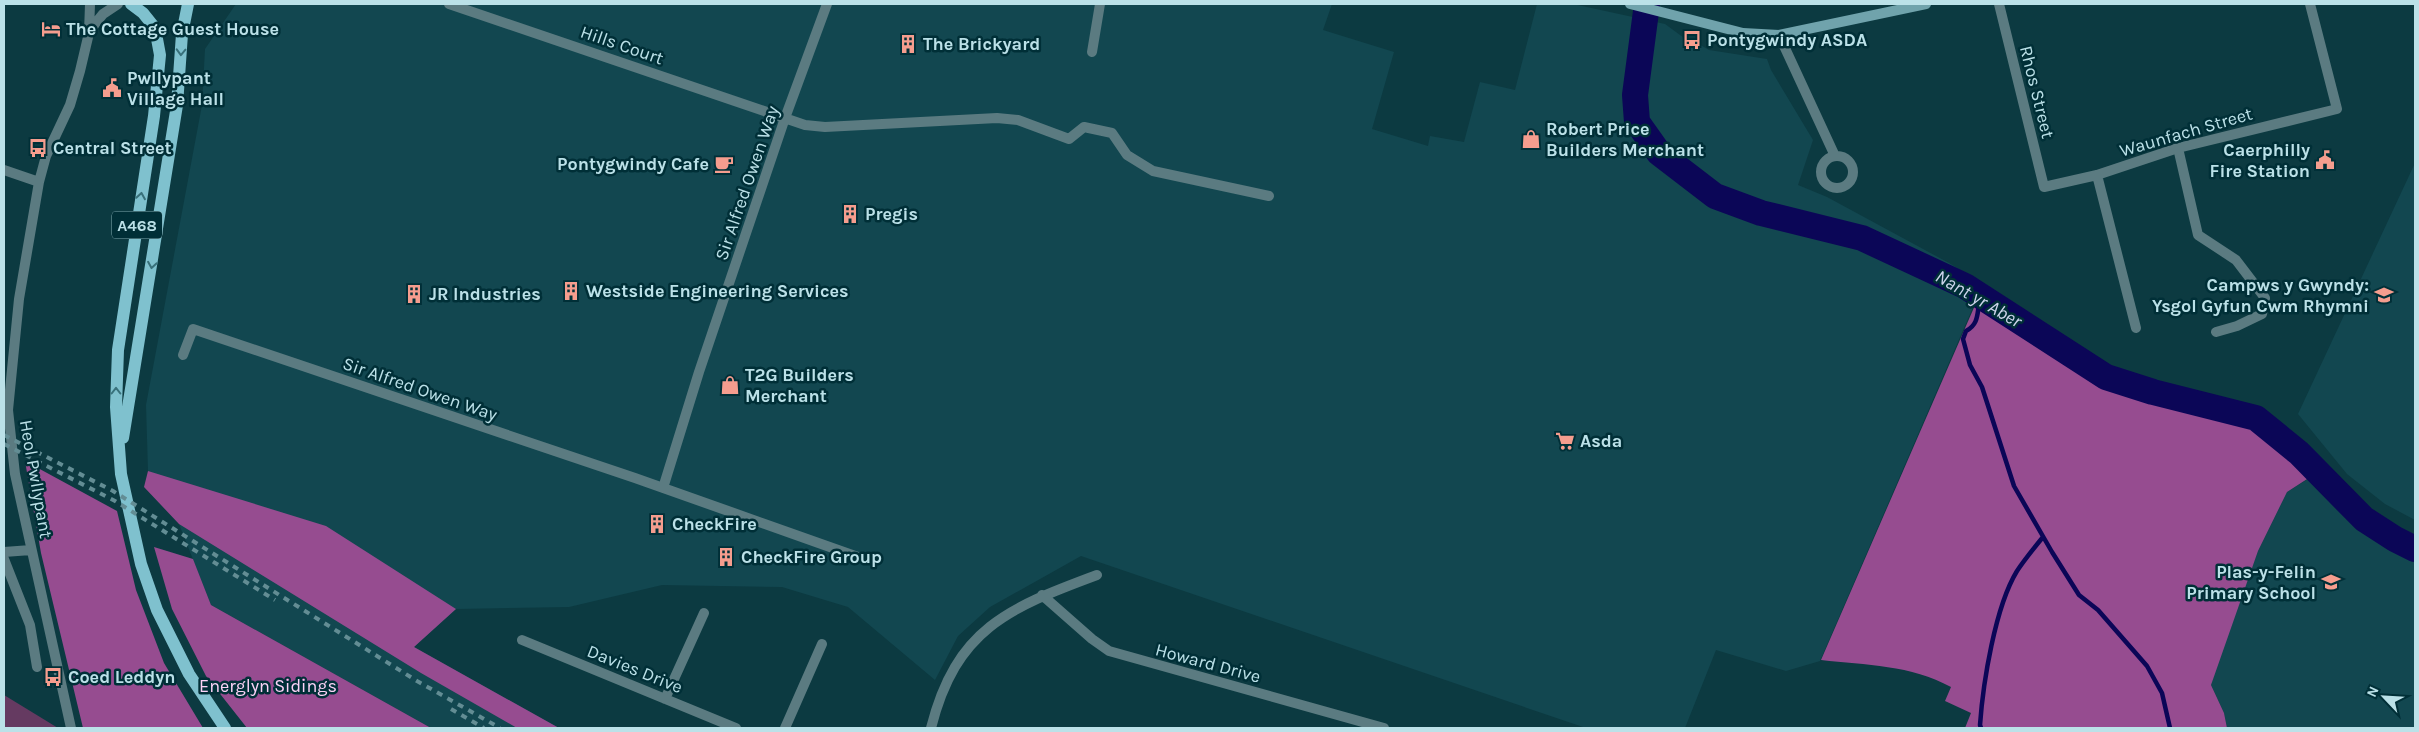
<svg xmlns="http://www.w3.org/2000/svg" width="2419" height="732" font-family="Karla,sans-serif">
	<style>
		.built { fill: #124750 }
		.green { fill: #653a61 }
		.forest { fill: #964c90 }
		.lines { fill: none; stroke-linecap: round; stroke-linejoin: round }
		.stream { stroke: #0b0657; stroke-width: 4.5 }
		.river { stroke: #0b0657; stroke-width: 26 }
		.street { stroke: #5b7b81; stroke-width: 10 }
		.secondary { stroke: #70a3ac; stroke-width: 10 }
		.primary { stroke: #7fc1ce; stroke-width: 12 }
		.rail { stroke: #638d94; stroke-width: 4; stroke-dasharray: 6 6; stroke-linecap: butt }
		.oneway { stroke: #39717b }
		.labels { text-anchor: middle; stroke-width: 5; stroke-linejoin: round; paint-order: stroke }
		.shield { fill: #002f37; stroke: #83acb3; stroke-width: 1 }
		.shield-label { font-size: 16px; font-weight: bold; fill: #bbe1e8 }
		.poi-label { font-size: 18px; font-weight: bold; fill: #bbe1e8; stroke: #002f37; text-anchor: start }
		.street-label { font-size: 18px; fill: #bbe1e8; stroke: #002f37 }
		.park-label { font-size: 18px; fill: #fcd3f7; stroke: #002f37 }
		.water-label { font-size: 19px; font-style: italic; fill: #cdd5ec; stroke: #002f37 }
	</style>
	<rect width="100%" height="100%" fill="#0c3a41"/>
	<path class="built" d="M 236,4 L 1332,4 L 1323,30 L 1394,52 L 1372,129 L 1428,146 L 1430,136 L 1464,142 L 1480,82 L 1515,90 L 1537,4 L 1573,4 L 1665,24 L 1695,46 L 1697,43 L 1709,50 L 1767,59 L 1771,70 L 1813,140 L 1798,185 L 1827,197 L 1949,263 L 1983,284 L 1820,661 L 1786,671 L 1716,650 L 1685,728 L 1586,728 L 1081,556 L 990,607 L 958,636 L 935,680 L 848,607 L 782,587 L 662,585 L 569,607 L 456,609 L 414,647 L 559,728 L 431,728 L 211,605 L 179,524 L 191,503 L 148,471 L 146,405 L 202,105 L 205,49 Z
		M 2415,163 L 2415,520 L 2385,504 L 2347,474 L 2298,414 Z
		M 2308,479 L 2337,508 L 2415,559 L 2415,728 L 2227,728 L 2224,713 L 2211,685 L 2218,660 L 2258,551 L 2287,492 Z"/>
	<path class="green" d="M 4,695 L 58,728 L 4,728 Z"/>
	<path class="forest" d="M 1979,296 L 2106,377 L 2153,392 L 2256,418 L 2299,453 L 2318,472 L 2287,492 L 2258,551 L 2211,685 L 2224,713 L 2227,728 L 1965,728 L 1971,713 L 1945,701 L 1951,687 C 1911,665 1866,665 1821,660 Z
		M 25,461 L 117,511 L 136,590 L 164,663 L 203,728 L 83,728 L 41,553 Z
		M 148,471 L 326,526 L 456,609 L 414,647 L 559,728 L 517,728 L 421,673 L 179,524 L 144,487 Z
		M 154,547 L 193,559 L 211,605 L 431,728 L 247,728 L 206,676 L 172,609 Z"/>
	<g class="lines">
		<path class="stream" d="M 1981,296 C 1976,310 1981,323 1966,331 L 1963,339 L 1970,365 L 1982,387 L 2014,486 L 2052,552 L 2079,595 L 2098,610 L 2147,666 L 2162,693 L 2170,728
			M 1981,728 L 1980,725 C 1983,683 1995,607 2017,571 C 2025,559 2034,548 2043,537"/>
		<path class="river" d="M 1647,4 L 1635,95 L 1637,122 L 1659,153 L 1715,196 L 1761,213 L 1862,238 L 1965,286 L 2106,377 L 2153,392 L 2256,418 L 2299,453 L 2364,519 L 2395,539 L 2415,549"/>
		<path class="street" d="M 449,4 L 805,125 L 825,127 L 997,118 L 1018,120 L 1069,139 L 1084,127 L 1112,133 L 1127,155 L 1153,171 L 1269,196
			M 1999,4 L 2044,187 L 2097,175 L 2178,148 L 2337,109 L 2310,4
			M 90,30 L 103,14 L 118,4
			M 1779,35 L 1835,156
			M 1092,52 L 1100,4
			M 2178,148 L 2198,235 L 2236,260 L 2265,298 L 2262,314 L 2237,326 L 2216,332
			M1821 172a16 16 0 1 1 32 0a16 16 0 1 1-32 0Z
			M 4,170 L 39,182
			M 2097,175 L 2136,328
			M 183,355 L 193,329 L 635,478 L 858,557
			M 663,488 L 699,372 L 785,118 L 827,4
			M 4,552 L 31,550
			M 4,559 L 30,625 L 37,667
			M 1042,595 L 1092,639 L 1109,651 L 1384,728
			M 522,640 L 736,728
			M 665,699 L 704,613
			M 71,728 L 15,474 L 8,410 L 19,299 L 39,182 L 46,156 L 70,105 L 80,71 L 89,33 L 90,4
			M 785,728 L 822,644
			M 931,728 C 956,629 1008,608 1097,575"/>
		<path class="secondary" d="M 1630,4 L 1743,33 L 1779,35 L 1926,4"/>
		<path class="primary" d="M 131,4 L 143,13 L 155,28 L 160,55 L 154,116 L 118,350 L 116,407 L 121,474 L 141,564 L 157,610 L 189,674 L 225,728
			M 123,438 L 177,105 L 182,34 L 188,4"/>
		<path class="rail" d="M 4,435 L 113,491 L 417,681 L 500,728
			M 4,444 L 115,501 L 275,600
			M 451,709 L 484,728"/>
	</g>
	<defs><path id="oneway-chevron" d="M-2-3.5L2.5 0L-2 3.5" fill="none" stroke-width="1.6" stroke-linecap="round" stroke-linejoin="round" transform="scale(1.25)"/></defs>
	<g class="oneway">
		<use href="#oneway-chevron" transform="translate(181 52) rotate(92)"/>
		<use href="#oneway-chevron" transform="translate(141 196) rotate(-81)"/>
		<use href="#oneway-chevron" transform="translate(152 265) rotate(99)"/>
		<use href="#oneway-chevron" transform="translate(116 391) rotate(-90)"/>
	</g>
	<defs>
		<g id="hotel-bare" transform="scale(1.5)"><path d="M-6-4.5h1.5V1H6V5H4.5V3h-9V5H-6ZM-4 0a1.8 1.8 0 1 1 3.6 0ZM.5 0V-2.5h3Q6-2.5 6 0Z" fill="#f59d8e" stroke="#002f37" stroke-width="2.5" paint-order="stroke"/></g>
		<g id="bus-bare" transform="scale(1.5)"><path d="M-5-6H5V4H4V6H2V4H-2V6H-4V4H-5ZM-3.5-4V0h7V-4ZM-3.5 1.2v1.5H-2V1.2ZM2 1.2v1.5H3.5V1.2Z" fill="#f59d8e" stroke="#002f37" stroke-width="2.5" paint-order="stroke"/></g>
		<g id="building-bare" transform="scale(1.5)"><path d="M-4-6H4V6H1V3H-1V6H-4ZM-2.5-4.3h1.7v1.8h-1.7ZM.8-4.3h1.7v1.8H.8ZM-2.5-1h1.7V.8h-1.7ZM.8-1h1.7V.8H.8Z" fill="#f59d8e" stroke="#002f37" stroke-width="2.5" paint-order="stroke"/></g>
		<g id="civic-bare" transform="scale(1.5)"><path d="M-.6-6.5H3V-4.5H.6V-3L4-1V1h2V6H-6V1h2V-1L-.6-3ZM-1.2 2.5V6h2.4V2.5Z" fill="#f59d8e" stroke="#002f37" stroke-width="2.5" paint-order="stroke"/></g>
		<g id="shop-bare" transform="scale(1.5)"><path d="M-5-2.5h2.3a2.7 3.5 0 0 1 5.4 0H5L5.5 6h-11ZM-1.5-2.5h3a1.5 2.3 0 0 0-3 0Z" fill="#f59d8e" stroke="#002f37" stroke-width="2.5" paint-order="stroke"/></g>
		<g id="cafe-bare" transform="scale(1.5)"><path d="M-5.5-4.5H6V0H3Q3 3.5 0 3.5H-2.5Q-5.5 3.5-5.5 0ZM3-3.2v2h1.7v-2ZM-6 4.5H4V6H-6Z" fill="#f59d8e" stroke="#002f37" stroke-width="2.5" paint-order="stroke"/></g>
		<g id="school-bare" transform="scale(1.5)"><path d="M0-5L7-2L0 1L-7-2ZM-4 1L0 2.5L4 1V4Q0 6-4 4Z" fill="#f59d8e" stroke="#002f37" stroke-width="2.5" paint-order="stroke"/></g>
		<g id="supermarket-bare" transform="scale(1.5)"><path d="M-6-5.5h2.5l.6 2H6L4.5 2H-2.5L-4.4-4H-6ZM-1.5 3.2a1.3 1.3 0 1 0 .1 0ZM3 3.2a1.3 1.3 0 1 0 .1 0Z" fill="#f59d8e" stroke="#002f37" stroke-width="2.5" paint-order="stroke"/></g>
	</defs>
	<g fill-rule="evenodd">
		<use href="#hotel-bare" x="51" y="29"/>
		<use href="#bus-bare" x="1692" y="40"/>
		<use href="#building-bare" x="908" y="44"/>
		<use href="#civic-bare" x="112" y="88"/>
		<use href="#shop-bare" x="1531" y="139"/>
		<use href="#bus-bare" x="38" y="148"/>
		<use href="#civic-bare" x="2325" y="160"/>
		<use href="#cafe-bare" x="724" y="164"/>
		<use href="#building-bare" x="850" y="214"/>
		<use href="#building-bare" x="571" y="291"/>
		<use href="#building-bare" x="414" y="294"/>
		<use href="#school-bare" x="2384" y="295"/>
		<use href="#shop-bare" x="730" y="385"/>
		<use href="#supermarket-bare" x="1565" y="441"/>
		<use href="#building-bare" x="657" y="524"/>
		<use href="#building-bare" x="726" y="557"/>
		<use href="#school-bare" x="2331" y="582"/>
		<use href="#bus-bare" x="53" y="677"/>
	</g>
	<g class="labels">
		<rect class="shield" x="112" y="211.5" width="50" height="27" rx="4"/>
		<g class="shield-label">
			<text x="137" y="231">A468</text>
		</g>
		<g class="poi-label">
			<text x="66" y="35">The Cottage Guest House</text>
			<text x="1707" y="46">Pontygwindy ASDA</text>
			<text x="923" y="50">The Brickyard</text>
			<text x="127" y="84">Pwllypant<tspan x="127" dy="21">Village Hall</tspan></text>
			<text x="1546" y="135">Robert Price<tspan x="1546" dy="21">Builders Merchant</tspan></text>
			<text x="53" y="154">Central Street</text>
			<text x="2310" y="156" text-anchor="end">Caerphilly<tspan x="2310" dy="21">Fire Station</tspan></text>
			<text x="709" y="170" text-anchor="end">Pontygwindy Cafe</text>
			<text x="865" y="220">Pregis</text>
			<text x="2369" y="291" text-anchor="end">Campws y Gwyndy:<tspan x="2369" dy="21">Ysgol Gyfun Cwm Rhymni</tspan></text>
			<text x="586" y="297">Westside Engineering Services</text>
			<text x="429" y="300">JR Industries</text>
			<text x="745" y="381">T2G Builders<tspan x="745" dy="21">Merchant</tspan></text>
			<text x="1580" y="447">Asda</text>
			<text x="672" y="530">CheckFire</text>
			<text x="741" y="563">CheckFire Group</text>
			<text x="2316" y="578" text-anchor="end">Plas-y-Felin<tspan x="2316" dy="21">Primary School</tspan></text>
			<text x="68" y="683">Coed Leddyn</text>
		</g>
		<g class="street-label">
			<text transform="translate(622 45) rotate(19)" y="6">Hills Court</text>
			<text transform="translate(2037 92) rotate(76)" y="6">Rhos Street</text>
			<text transform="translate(2186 132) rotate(-16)" y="6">Waunfach Street</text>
			<text transform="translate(747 183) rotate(-71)" y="6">Sir Alfred Owen Way</text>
			<text transform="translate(420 389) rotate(19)" y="6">Sir Alfred Owen Way</text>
			<text transform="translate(36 479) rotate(80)" y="6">Heol Pwllypant</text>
			<text transform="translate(1208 663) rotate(15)" y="6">Howard Drive</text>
			<text transform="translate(635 669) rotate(22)" y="6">Davies Drive</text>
		</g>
		<g class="park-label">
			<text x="268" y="692">Energlyn Sidings</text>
		</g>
		<g class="water-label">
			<text transform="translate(1979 298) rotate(30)" y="7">Nant yr Aber</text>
		</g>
	</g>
	<rect width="2419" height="732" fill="none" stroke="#bbe1e8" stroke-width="10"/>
	<g transform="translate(2384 697) rotate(295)" stroke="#002f37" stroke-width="4" paint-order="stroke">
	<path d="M0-4L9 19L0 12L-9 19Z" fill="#bbe1e8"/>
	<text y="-8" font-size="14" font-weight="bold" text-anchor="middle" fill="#bbe1e8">N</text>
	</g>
</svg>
